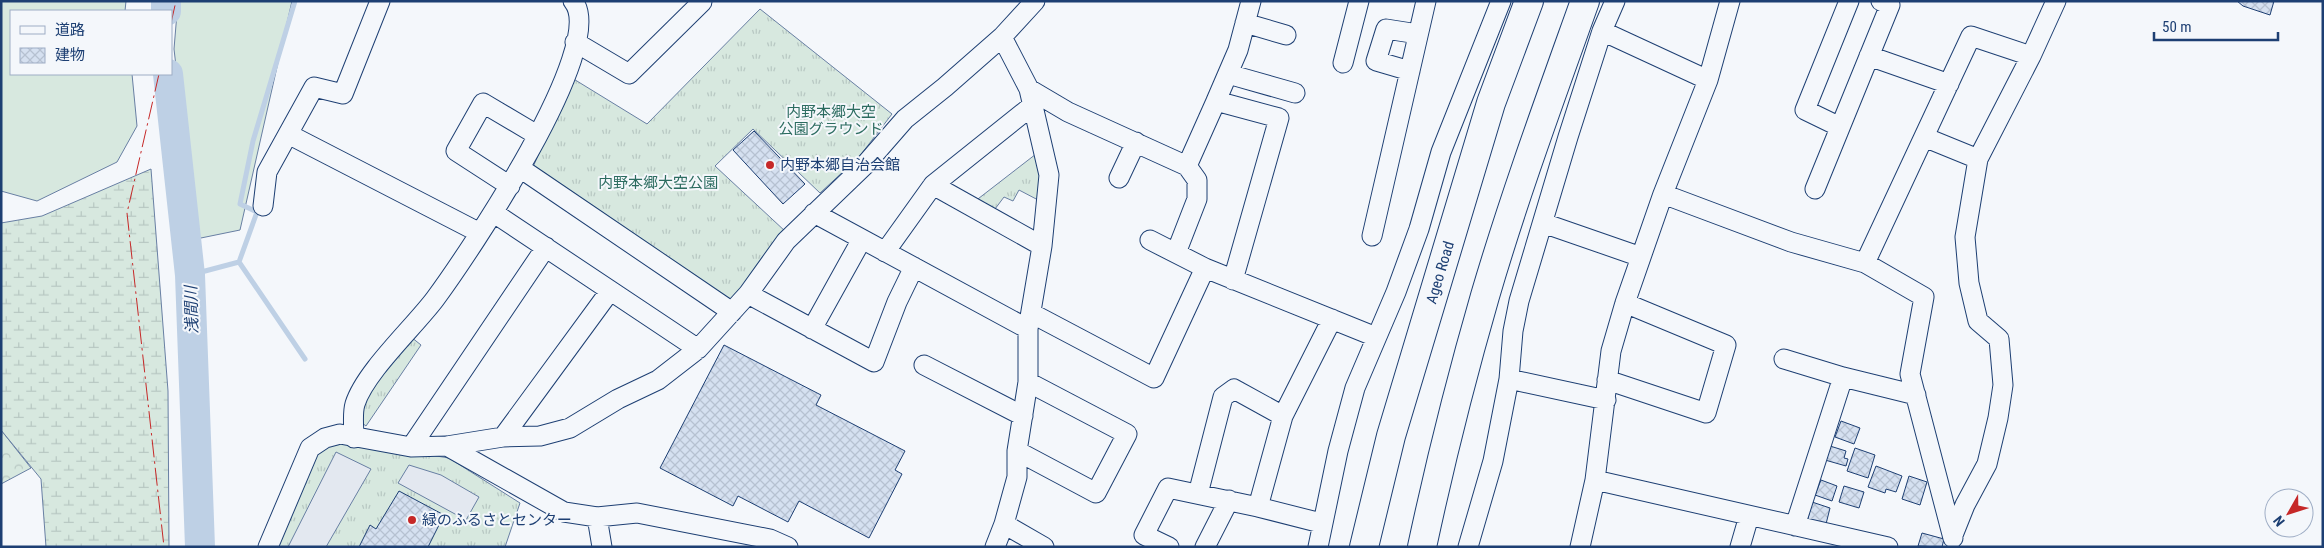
<svg xmlns="http://www.w3.org/2000/svg" width="2324" height="548" font-family="'Roboto Condensed','Noto Sans JP',sans-serif">
	<style>
		.grass { fill: url(#grass-tufts); stroke: #687fa3 }
		.forest { fill: url(#forest-crowns); stroke: #687fa3 }
		.wetland { fill: url(#wetland-marsh); stroke: #687fa3 }
		.pitch { fill: #d7e8df; stroke: #687fa3 }
		.parking { fill: #e3e8f0; stroke: #687fa3 }
		.lines { fill: none; stroke-linecap: round; stroke-linejoin: round }
		.stream { stroke: #bed0e5; stroke-width: 5 }
		.river { stroke: #bed0e5; stroke-width: 30 }
		.building { fill: url(#building-cross-hatch); stroke: #1d3f73 }
		.minor-casing { stroke: #1d3f73; stroke-width: 21 }
		.highway-casing { stroke: #1d3f73; stroke-width: 30 }
		.minor { stroke: #f4f7fb; stroke-width: 19 }
		.highway { stroke: #f4f7fb; stroke-width: 28 }
		.power { stroke: #c62828; stroke-width: 1; stroke-dasharray: 18 4 2.5 4; stroke-linecap: butt }
		.poi-dot { fill: #c62828; stroke: #f4f7fb; stroke-width: 2 }
		.labels { text-anchor: middle; stroke-width: 4; stroke-linejoin: round; paint-order: stroke }
		.park-label { font-size: 15px; fill: #2c6c60; stroke: #f4f7fb }
		.poi-label { font-size: 15px; fill: #1d3f73; stroke: #f4f7fb; text-anchor: start }
		.street-label { font-size: 15px; fill: #1d3f73; stroke: #f4f7fb }
		.water-label { font-size: 16px; font-style: italic; fill: #1d3f73; stroke: #f4f7fb }
	</style>
	<defs>
		<pattern id="grass-tufts" width="24" height="20" patternUnits="userSpaceOnUse" patternTransform="scale(1.25)"><rect width="24" height="20" fill="#d7e8df"/><path d="M3 7l-1-3M5 7V3M7 7l1-3M15 17l-1-3M17 17v-4M19 17l1-3" fill="none" stroke="#b8c8c3"/></pattern>
		<pattern id="forest-crowns" width="20" height="18" patternUnits="userSpaceOnUse" patternTransform="scale(1.25)"><rect width="20" height="18" fill="#d7e8df"/><path d="M2 6a3 3 0 1 1 6 0M12 15a3 3 0 1 1 6 0" fill="none" stroke="#b8c8c3"/></pattern>
		<pattern id="wetland-marsh" width="20" height="14" patternUnits="userSpaceOnUse" patternTransform="scale(1.25)"><rect width="20" height="14" fill="#d7e8df"/><path d="M1 5h8M5 5V1M11 12h8M15 12V8" fill="none" stroke="#b8c8c3"/></pattern>
		<pattern id="building-cross-hatch" width="8" height="8" patternUnits="userSpaceOnUse" patternTransform="scale(1.25)"><rect width="8" height="8" fill="#d5e0f0"/><path d="M0 0l8 8M0 8l8-8" fill="none" stroke="#b6c1d1"/></pattern>
	</defs>
	<rect width="100%" height="100%" fill="#f4f7fb"/>
	<path class="grass" d="M 760,9 L 892,114 L 859,157 L 820,193 L 753,129 L 715,166 L 786,232 L 729,305 L 533,167 L 572,78 L 647,124 Z
		M 1036,154 L 1040,171 L 1040,201 L 1019,190 L 1013,201 L 1004,197 L 992,213 L 974,202 Z
		M 411,337 L 421,345 L 366,426 L 358,420 L 364,395 Z
		M 334,440 L 449,458 L 520,503 L 505,547 L 275,547 L 314,452 Z"/>
	<path class="forest" d="M 1,430 L 31,468 L 1,484 Z"/>
	<path class="wetland" d="M 151,169 L 168,391 L 169,547 L 46,547 L 41,479 L 1,430 L 1,223 L 42,216 Z"/>
	<path class="pitch" d="M 1,1 L 126,1 L 125,11 L 11,11 L 11,74 L 132,74 L 137,126 L 117,162 L 37,201 L 1,191 Z
		M 178,1 L 292,1 L 240,230 L 196,239 L 174,49 Z"/>
	<path class="parking" d="M 336,452 L 371,469 L 326,547 L 288,547 Z
		M 409,465 L 441,475 L 479,497 L 466,520 L 398,483 Z"/>
	<g class="lines">
		<path class="stream" d="M 239,262 L 305,359
			M 190,275 L 239,262 L 257,212 L 240,204 L 253,141 L 295,1"/>
		<path class="river" d="M 166,1 L 166,11
			M 168,74 L 190,275 L 200,547"/>
	</g>
	<path class="building" d="M 2237,1 L 2274,1 L 2270,15 L 2243,6 Z
		M 754,131 L 805,184 L 783,204 L 733,150 Z
		M 724,345 L 821,395 L 816,405 L 905,451 L 895,470 L 902,474 L 869,538 L 799,501 L 788,522 L 738,496 L 733,506 L 660,468 Z
		M 1841,421 L 1860,428 L 1854,444 L 1835,437 Z
		M 1830,446 L 1846,451 L 1844,458 L 1848,459 L 1846,466 L 1825,460 Z
		M 1855,448 L 1875,455 L 1868,478 L 1847,471 Z
		M 1876,466 L 1902,476 L 1896,492 L 1886,489 L 1885,493 L 1868,487 Z
		M 1909,476 L 1927,482 L 1920,505 L 1902,499 Z
		M 1821,480 L 1837,486 L 1832,501 L 1815,495 Z
		M 1844,486 L 1864,492 L 1859,508 L 1839,502 Z
		M 399,491 L 444,515 L 428,547 L 359,547 L 370,525 L 376,529 Z
		M 1812,502 L 1830,508 L 1825,528 L 1807,522 Z
		M 1922,533 L 1944,539 L 1942,547 L 1918,546 Z"/>
	<g class="lines">
		<g class="minor-casing">
			<path id="minor" d="M 1245,23 L 1286,35
				M 1602,31 L 1708,80
				M 575,42 L 629,74 L 702,2
				M 1869,56 L 1949,84
				M 1343,63 L 1359,1
				M 1410,71 L 1376,61 L 1386,29 L 1418,34
				M 1228,74 L 1295,93
				M 1029,89 L 1068,112 L 1187,166 L 1216,101
				M 1840,127 L 1805,110 L 1849,1
				M 288,134 L 480,233
				M 1924,137 L 1978,159
				M 520,168 L 732,312
				M 1119,178 L 1136,142
				M 933,185 L 1042,246
				M 510,186 L 456,151 L 483,103 L 537,135
				M 1815,189 L 1890,5 L 1881,1
				M 1663,194 L 1791,242 L 1865,263 L 1924,297 L 1910,374 L 1953,538
				M 263,206 L 267,172 L 314,87 L 343,94 L 380,1
				M 494,213 L 698,349
				M 814,213 L 1028,329
				M 1543,223 L 1641,257
				M 1372,236 L 1426,1
				M 1150,240 L 1205,268
				M 885,252 L 933,185 L 1033,105
				M 1176,253 L 1197,199 L 1197,180 L 1187,166
				M 1865,263 L 1971,36 L 2031,56
				M 1233,280 L 1279,118 L 1216,101 L 1238,50 L 1251,1
				M 748,294 L 874,362 L 897,302 L 914,267
				M 1031,313 L 1154,378 L 1205,268 L 1376,337
				M 812,329 L 862,239
				M 1784,359 L 1843,377 L 1916,395
				M 924,365 L 1023,416
				M 1509,379 L 1606,400
				M 1607,380 L 1706,413 L 1726,345 L 1625,303
				M 503,437 L 610,291
				M 354,438 C 354,428 352,414 355,404 C 365,372 414,327 435,299 C 466,257 610,45 573,1
				M 447,446 L 564,512 L 597,517 L 637,513 L 770,539 L 788,547
				M 411,447 L 546,247
				M 1017,451 L 1096,493 L 1127,434 L 1028,382
				M 1595,480 L 1888,547
				M 1198,494 L 1223,397 L 1234,389 L 1283,416
				M 1258,507 L 1283,416 L 1332,319
				M 597,517 L 602,547
				M 1004,524 L 1044,547
				M 1795,526 L 1843,377
				M 1953,535 L 1965,505 L 1987,464 L 1998,418 L 2003,385 L 1999,339 L 1978,321 L 1969,283 L 1965,237 L 1978,159 L 2031,56 L 2056,1
				M 268,547 L 310,448 L 325,438 L 340,434 L 411,447 L 447,446 L 503,437 L 540,436 L 570,428 L 618,399 L 658,380 L 698,349 L 748,294 L 786,241 L 864,166 L 905,119 L 945,87 L 1002,37 L 1035,1
				M 995,547 L 1004,524 L 1017,477 L 1017,451 L 1028,382 L 1028,329 L 1042,246 L 1049,175 L 1029,89 L 1002,37
				M 1169,547 L 1144,535 L 1168,488 L 1258,507 L 1321,523
				M 1205,547 L 1229,500
				M 1318,547 L 1338,451 L 1355,388 L 1396,292 L 1419,229 L 1441,152 L 1501,1
				M 1468,547 L 1493,461 L 1509,379 L 1513,331 L 1519,301 L 1568,137 L 1602,31 L 1615,1
				M 1580,547 L 1595,480 L 1611,351 L 1625,303 L 1663,194 L 1708,80 L 1730,1
				M 1740,547 L 1749,516"/>
		</g>
		<g class="highway-casing">
			<g id="highway">
				<path id="s1" d="M 1364,547 L 1391,436 L 1491,103 L 1529,1"/>
				<path d="M 1422,547 C 1440,463 1461,379 1485,296 C 1514,197 1550,99 1585,1"/>
			</g>
		</g>
		<use href="#minor" class="minor"/>
		<use href="#highway" class="highway"/>
		<path class="power" d="M 171,23 L 176,1
			M 159,74 L 127,213 L 164,547"/>
	</g>
	<g class="poi-dot">
		<circle cx="770" cy="165" r="5"/>
		<circle cx="412" cy="520" r="5"/>
	</g>
	<g class="labels">
		<g class="park-label">
			<text x="831" y="117">内野本郷大空<tspan x="831" dy="17">公園グラウンド</tspan></text>
			<text x="658" y="188">内野本郷大空公園</text>
		</g>
		<g class="poi-label">
			<text x="780" y="170">内野本郷自治会館</text>
			<text x="422" y="525">緑のふるさとセンター</text>
		</g>
		<g class="street-label">
			<text dy="5" stroke="none"><textPath href="#s1" startOffset="285">Ageo Road</textPath></text>
		</g>
		<g class="water-label">
			<text transform="translate(191 310) rotate(-92)" y="6">浅間川</text>
		</g>
	</g>
	<rect width="2324" height="548" fill="none" stroke="#1d3f73" stroke-width="5"/>
	<rect x="10" y="10" width="162" height="65" fill="#f4f7fb" stroke="#9eadc5"/>
	<rect x="20" y="26" width="25" height="8" fill="#f4f7fb" stroke="#9eadc5"/>
	<text x="55" y="35" font-size="15" fill="#1d3f73">道路</text>
	<rect x="20" y="48" width="25" height="15" fill="url(#building-cross-hatch)" stroke="#9eadc5"/>
	<text x="55" y="60" font-size="15" fill="#1d3f73">建物</text>
	<g transform="translate(2289 513) rotate(231)"><circle r="24" fill="#f4f7fb" stroke="#9eadc5"/>
	<path d="M0-4L9 19L0 12L-9 19Z" fill="#c62828"/>
	<text y="-8" font-size="14" font-weight="bold" text-anchor="middle" fill="#1d3f73">N</text>
	</g>
	<path d="M2154 32v8h124v-8" fill="none" stroke="#1d3f73" stroke-width="2.5"/>
	<text x="2162" y="32" font-size="15" fill="#1d3f73" stroke="#f4f7fb" stroke-width="4" paint-order="stroke">50 m</text>
</svg>
